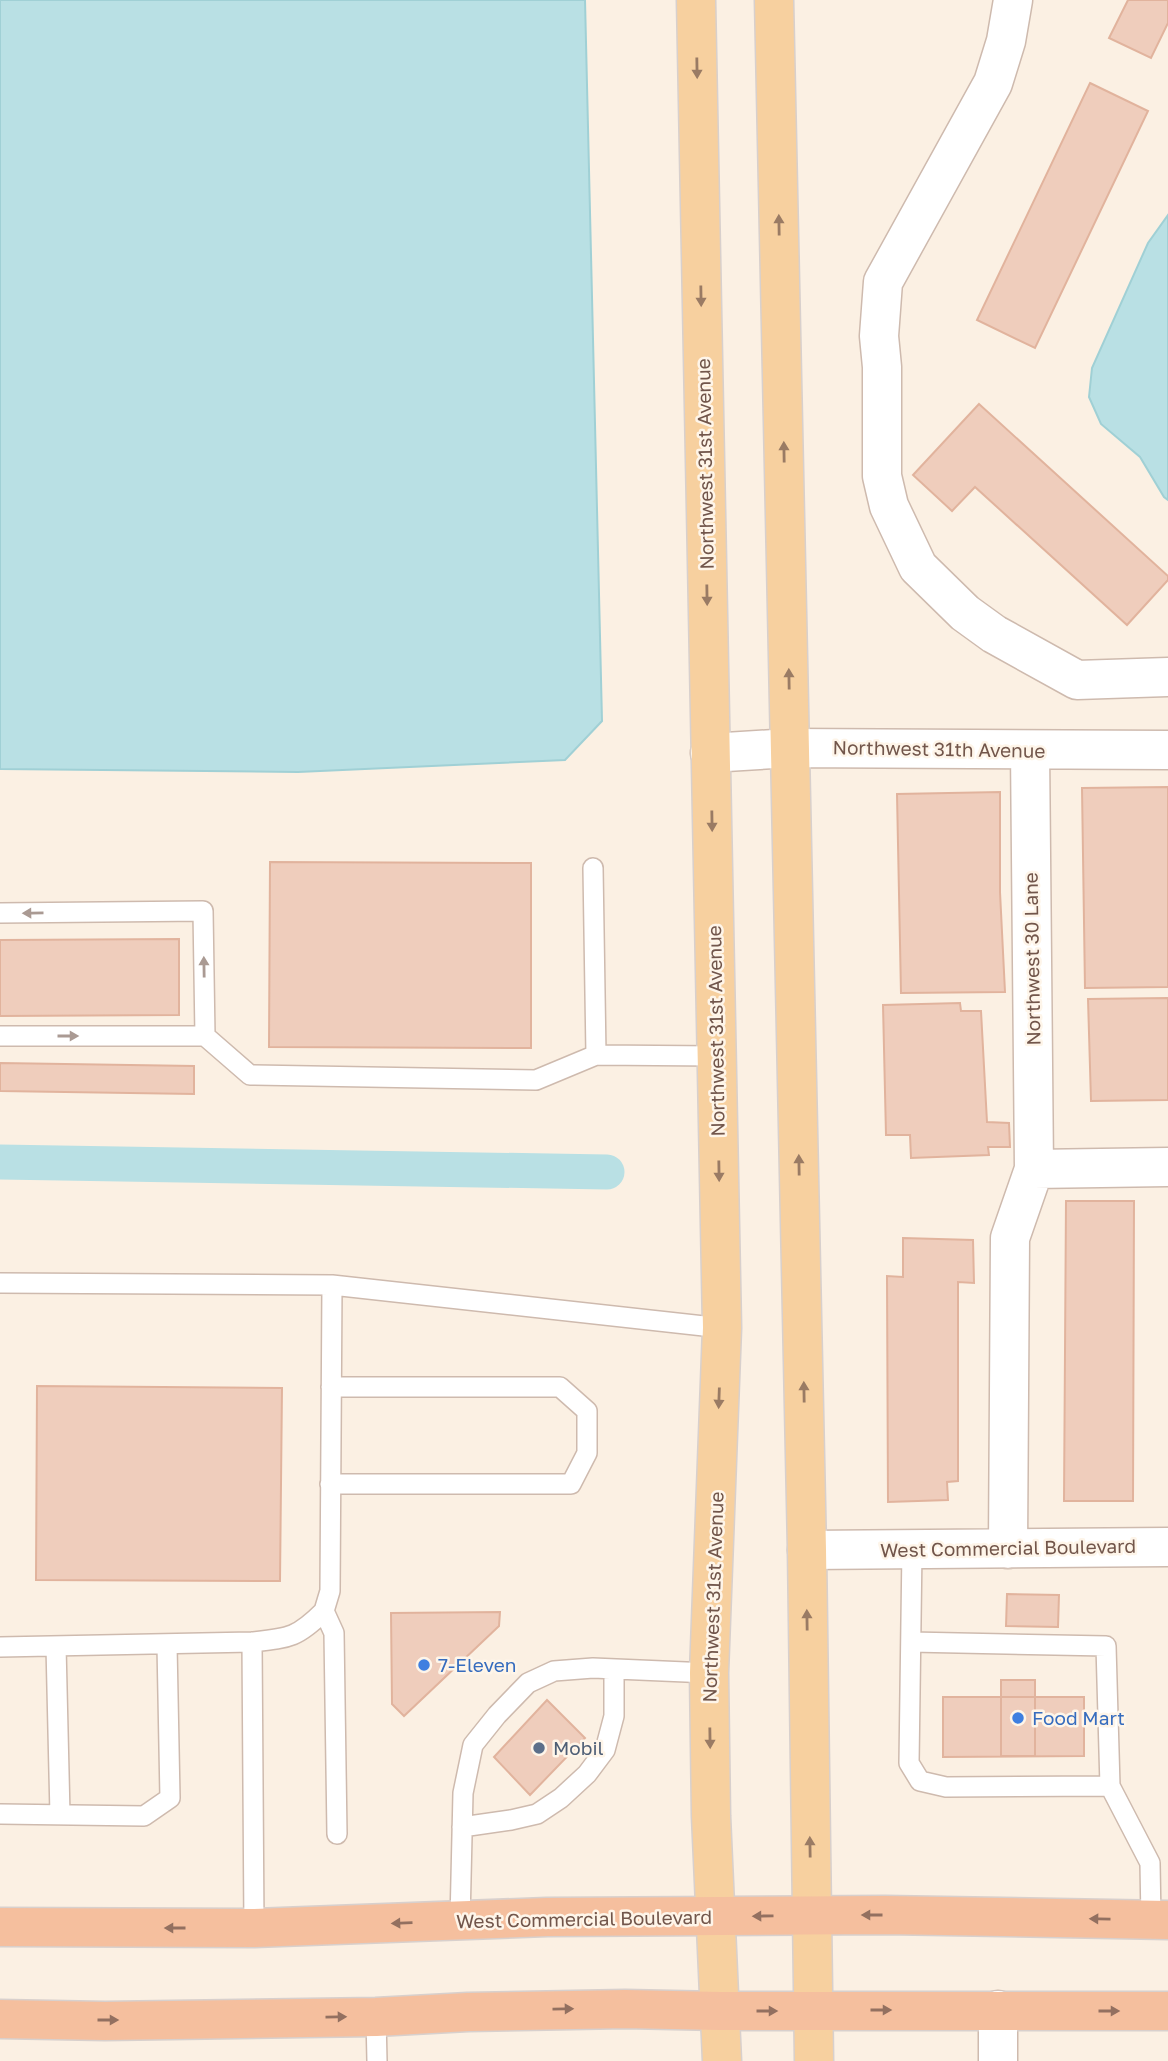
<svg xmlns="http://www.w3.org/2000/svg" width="1168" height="2061" font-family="'Golos Text',sans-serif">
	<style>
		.water { fill: #b9e0e4; stroke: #a0d0d5; stroke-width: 2 }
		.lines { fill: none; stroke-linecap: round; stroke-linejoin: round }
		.canal { stroke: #b9e0e4; stroke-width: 35 }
		.building { fill: #efcdbc; stroke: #e1b39d; stroke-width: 2 }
		.service-casing { stroke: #cebaae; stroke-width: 22 }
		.minor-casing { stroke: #cebaae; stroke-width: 41 }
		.primary-casing { stroke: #d8d0cd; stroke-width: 41 }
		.trunk-casing { stroke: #d8d0cd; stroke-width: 41 }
		.service { stroke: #fff; stroke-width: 19 }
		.minor { stroke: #fff; stroke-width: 38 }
		.primary { stroke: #f7d09f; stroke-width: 38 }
		.trunk { stroke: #f5bf9e; stroke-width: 38 }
		.oneway { fill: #9a7b64 }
		.oneway2 { fill: #aa9a93 }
		.oneway3 { fill: #937060 }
		.shop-dot { fill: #3f7fe0; stroke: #fef5e9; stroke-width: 2.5 }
		.service-dot { fill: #5c6f8a; stroke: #fef5e9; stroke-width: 2.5 }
		.labels { text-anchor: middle; stroke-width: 5; stroke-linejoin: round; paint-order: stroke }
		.street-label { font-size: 19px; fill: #72564b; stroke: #fef5e9 }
		.shop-label { font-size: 19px; fill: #366cbe; stroke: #fef5e9; text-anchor: start }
		.service-label { font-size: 19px; fill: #4e5e75; stroke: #fef5e9; text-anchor: start }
	</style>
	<rect width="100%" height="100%" fill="#fbf0e3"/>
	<path class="water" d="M 0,0 L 585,0 L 602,721 L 565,760 L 298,772 L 0,769 Z
		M 1168,215 L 1168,500 L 1164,497 L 1140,457 L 1101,424 L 1089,397 L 1092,368 L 1148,243 Z"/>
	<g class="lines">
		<path class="canal" d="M 0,1162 L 607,1172"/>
	</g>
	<path class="building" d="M 1128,0 L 1168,0 L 1168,23 L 1151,58 L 1109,38 Z
		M 1090,83 L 1148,111 L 1035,348 L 977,320 Z
		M 979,404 L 1168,576 L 1168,580 L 1127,625 L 975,487 L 952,511 L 913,475 Z
		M 1168,787 L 1168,987 L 1085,988 L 1082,788 Z
		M 1000,792 L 1000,892 L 1005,992 L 901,993 L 897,794 Z
		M 270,862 L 531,863 L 531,1048 L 269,1047 Z
		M 179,939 L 179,1015 L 0,1016 L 0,940 Z
		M 1168,998 L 1168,1100 L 1091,1101 L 1088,999 Z
		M 960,1003 L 961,1011 L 981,1011 L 987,1122 L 1009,1123 L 1010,1147 L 988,1147 L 989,1155 L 911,1158 L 910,1135 L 886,1135 L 883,1005 Z
		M 0,1063 L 194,1066 L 194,1094 L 0,1091 Z
		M 1066,1201 L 1134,1201 L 1133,1501 L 1064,1501 Z
		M 903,1238 L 973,1240 L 974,1283 L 958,1282 L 958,1481 L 947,1482 L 948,1500 L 888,1502 L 887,1276 L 903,1277 Z
		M 37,1386 L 282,1388 L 280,1581 L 36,1580 Z
		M 1007,1594 L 1059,1595 L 1058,1627 L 1006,1626 Z
		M 500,1612 L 499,1626 L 404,1716 L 392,1704 L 391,1613 Z
		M 1001,1680 L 1035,1680 L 1035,1756 L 1001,1756 Z
		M 943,1697 L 1084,1697 L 1084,1756 L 943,1757 Z
		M 547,1700 L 585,1738 L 530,1795 L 494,1757 Z"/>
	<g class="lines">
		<g class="service-casing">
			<path id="service" d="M 593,868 L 596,1055
				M 0,913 L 203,911 L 205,1036
				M 0,1036 L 205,1036 L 250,1075 L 536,1080 L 596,1055 L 716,1056
				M 0,1283 L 332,1285 L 722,1328
				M 330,1484 L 571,1484 L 587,1453 L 587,1411 L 560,1387 L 331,1387
				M 324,1611 L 330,1591 L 332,1285
				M 252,1642 L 254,1928
				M 911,1642 L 1106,1646 L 1110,1786 L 946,1787 L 920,1781 L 909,1763 L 912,1549
				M 56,1646 L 60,1815
				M 0,1647 L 252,1642 C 289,1638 297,1638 324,1611 L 334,1633 L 337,1834
				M 1110,1786 L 1150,1863 L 1151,1920
				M 0,1814 L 144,1816 L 170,1798 L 167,1645
				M 462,1827 L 511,1820 L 537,1814 L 561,1798 L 587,1774 L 605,1750 L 614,1716 L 614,1669
				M 460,1921 L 463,1793 L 473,1745 L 497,1715 L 528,1683 L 554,1671 L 593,1668 L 709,1673
				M 376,2017 L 377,2061"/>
		</g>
		<g class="minor-casing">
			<path id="minor" d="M 1013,0 L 1006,41 L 993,83 L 883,282 L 879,336 L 882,367 L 882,476 L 889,506 L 918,567 L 965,613 L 994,634 L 1077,680 L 1168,677
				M 710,753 L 790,748 L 1168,750
				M 1034,1169 L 1168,1167
				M 1008,1549 L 1010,1238 L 1034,1169 L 1030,750
				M 807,1550 L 1168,1547
				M 998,2010 L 998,2061"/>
		</g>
		<g class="primary-casing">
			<path id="primary" d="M 696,0 L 722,1328 L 709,1673 L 711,1816 L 722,2061
				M 774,0 L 807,1550 L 814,2061"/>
		</g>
		<g class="trunk-casing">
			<path id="trunk" d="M 0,1927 L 254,1928 L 547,1917 L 885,1915 L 1168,1920
				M 0,2019 L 105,2021 L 376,2017 L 468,2012 L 625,2009 L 720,2011 L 1168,2011"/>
		</g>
		<use href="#service" class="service"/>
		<use href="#minor" class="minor"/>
		<use href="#primary" class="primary"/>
		<use href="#trunk" class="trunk"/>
	</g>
	<defs><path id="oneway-solid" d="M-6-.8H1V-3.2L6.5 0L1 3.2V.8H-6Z" transform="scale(1.75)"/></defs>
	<g class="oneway">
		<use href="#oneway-solid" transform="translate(697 68) rotate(89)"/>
		<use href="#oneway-solid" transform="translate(779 225) rotate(-91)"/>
		<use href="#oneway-solid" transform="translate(701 296) rotate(89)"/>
		<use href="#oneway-solid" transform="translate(784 452) rotate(-91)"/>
		<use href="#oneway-solid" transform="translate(707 595) rotate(89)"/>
		<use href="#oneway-solid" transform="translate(789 679) rotate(-91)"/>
		<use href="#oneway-solid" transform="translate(712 821) rotate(89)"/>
		<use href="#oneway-solid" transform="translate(799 1165) rotate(-91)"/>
		<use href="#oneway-solid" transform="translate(719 1171) rotate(89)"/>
		<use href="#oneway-solid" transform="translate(804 1392) rotate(-91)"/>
		<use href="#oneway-solid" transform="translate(719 1398) rotate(92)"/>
		<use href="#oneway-solid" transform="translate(807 1620) rotate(-91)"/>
		<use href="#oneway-solid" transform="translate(710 1738) rotate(89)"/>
		<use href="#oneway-solid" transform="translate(810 1847) rotate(-91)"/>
	</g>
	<g class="oneway2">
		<use href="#oneway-solid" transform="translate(33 913) rotate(179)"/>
		<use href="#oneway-solid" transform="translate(204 967) rotate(-91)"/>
		<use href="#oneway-solid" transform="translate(68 1036)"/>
	</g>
	<g class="oneway3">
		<use href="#oneway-solid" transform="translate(872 1915) rotate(180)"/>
		<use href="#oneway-solid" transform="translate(763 1916) rotate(179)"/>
		<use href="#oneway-solid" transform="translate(1100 1919) rotate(-179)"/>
		<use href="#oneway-solid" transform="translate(402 1923) rotate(178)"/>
		<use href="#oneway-solid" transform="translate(175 1928) rotate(-180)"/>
		<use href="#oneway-solid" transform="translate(563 2009) rotate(-1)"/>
		<use href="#oneway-solid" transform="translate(881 2010)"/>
		<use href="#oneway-solid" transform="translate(767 2011)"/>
		<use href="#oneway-solid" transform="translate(1109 2011)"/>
		<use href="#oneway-solid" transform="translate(336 2017) rotate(-1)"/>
		<use href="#oneway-solid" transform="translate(108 2020)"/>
	</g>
	<g class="shop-dot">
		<circle cx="424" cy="1665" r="7"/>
		<circle cx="1018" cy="1718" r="7"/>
	</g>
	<circle class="service-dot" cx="539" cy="1748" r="7"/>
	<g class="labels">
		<g class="street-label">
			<text transform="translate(705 464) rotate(-91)" y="7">Northwest 31st Avenue</text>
			<text transform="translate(939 749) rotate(1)" y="7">Northwest 31th Avenue</text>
			<text transform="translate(1032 959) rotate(-91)" y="7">Northwest 30 Lane</text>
			<text transform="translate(716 1031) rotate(-91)" y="7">Northwest 31st Avenue</text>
			<text transform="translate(1008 1548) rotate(-1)" y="7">West Commercial Boulevard</text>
			<text transform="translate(713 1597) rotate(-88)" y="7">Northwest 31st Avenue</text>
			<text transform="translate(584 1919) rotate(-1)" y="7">West Commercial Boulevard</text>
		</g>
		<g class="shop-label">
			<text x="438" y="1672">7-Eleven</text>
			<text x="1032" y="1725">Food Mart</text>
		</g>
		<g class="service-label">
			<text x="553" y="1755">Mobil</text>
		</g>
	</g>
</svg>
